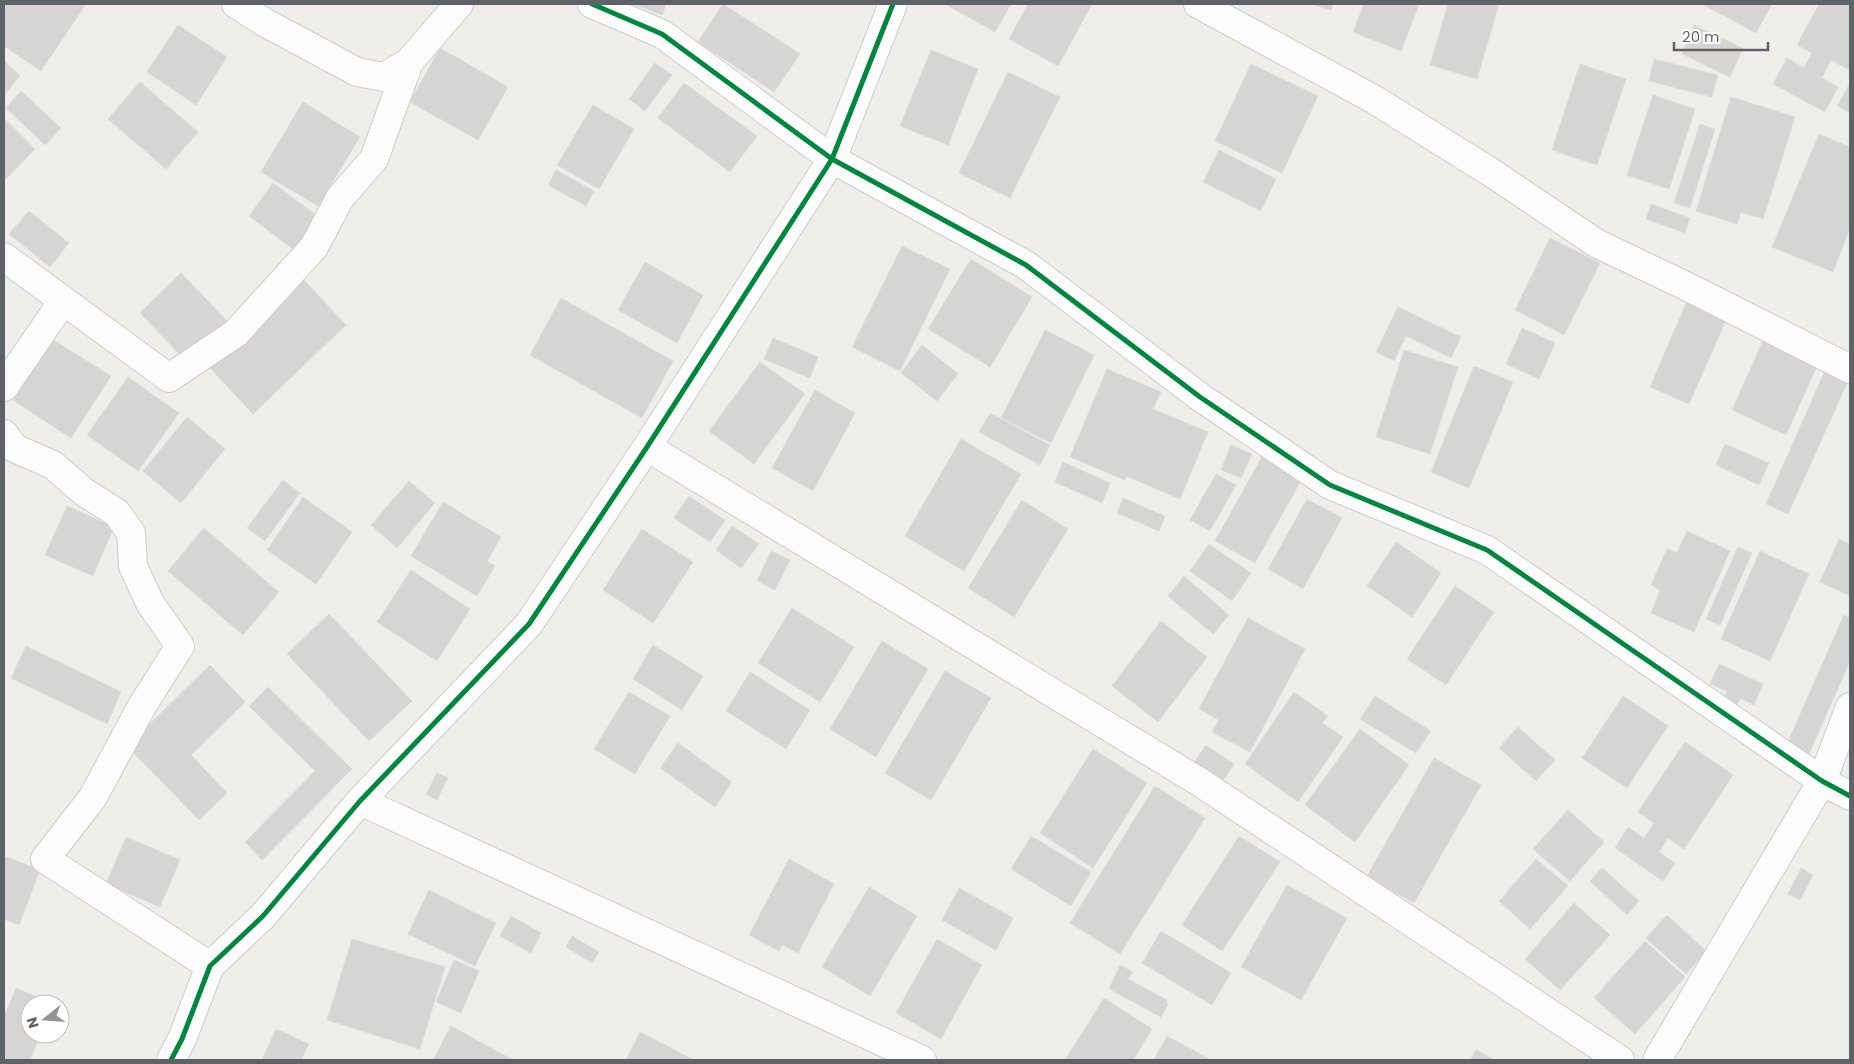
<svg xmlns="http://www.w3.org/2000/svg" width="1854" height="1064" font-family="Poppins,sans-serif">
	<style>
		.building { fill: #d6d5d3; stroke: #deddd9 }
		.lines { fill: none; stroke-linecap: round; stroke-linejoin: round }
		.street-casing { stroke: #cbcccc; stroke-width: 30 }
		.street { stroke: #fdfcfc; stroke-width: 28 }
		.cycleway-casing { stroke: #fff; stroke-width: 8 }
		.cycleway { stroke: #00873e; stroke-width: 5 }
	</style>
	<rect width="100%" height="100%" fill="#efeeea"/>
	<path class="building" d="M 4,4 L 86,4 L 41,71 L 4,46 Z
		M 633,4 L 666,4 L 662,15 Z
		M 723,4 L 800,54 L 774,92 L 698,42 Z
		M 945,4 L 1011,4 L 995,32 Z
		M 1028,4 L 1092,4 L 1058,66 L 1009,39 Z
		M 1311,4 L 1333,4 L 1331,10 Z
		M 1364,4 L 1419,4 L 1401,51 L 1353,32 Z
		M 1448,4 L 1499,4 L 1477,79 L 1430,65 Z
		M 1705,4 L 1772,4 L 1756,33 L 1704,5 Z
		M 1819,4 L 1850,4 L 1850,67 L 1849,70 L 1831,60 L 1822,78 L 1838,87 L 1825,112 L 1773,84 L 1787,58 L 1804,68 L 1812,53 L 1797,45 Z
		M 178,25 L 227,57 L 196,105 L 147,72 Z
		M 1694,25 L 1743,48 L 1730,77 L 1682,54 Z
		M 440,48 L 508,87 L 478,140 L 410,102 Z
		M 931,50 L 978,69 L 948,145 L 900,126 Z
		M 1654,59 L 1718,75 L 1712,97 L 1649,81 Z
		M 4,61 L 20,76 L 4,95 Z
		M 655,63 L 672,75 L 645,111 L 629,99 Z
		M 1251,64 L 1318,96 L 1282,173 L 1215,141 Z
		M 1580,64 L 1626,79 L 1597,165 L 1552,150 Z
		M 1008,72 L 1060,97 L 1010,198 L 959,173 Z
		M 140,82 L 198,132 L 166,169 L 108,119 Z
		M 684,83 L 757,136 L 730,172 L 658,118 Z
		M 1850,83 L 1850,113 L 1837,106 Z
		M 21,91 L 61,128 L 45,145 L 6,108 Z
		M 1653,95 L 1695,109 L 1669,189 L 1627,175 Z
		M 1731,97 L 1795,117 L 1763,219 L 1741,212 L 1737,224 L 1696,211 Z
		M 303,102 L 360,137 L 318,206 L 261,172 Z
		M 593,105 L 634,129 L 599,189 L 557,165 Z
		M 4,118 L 35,149 L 4,181 Z
		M 1700,124 L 1715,129 L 1690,208 L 1674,203 Z
		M 1819,134 L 1850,147 L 1850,228 L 1833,272 L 1772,247 Z
		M 1219,150 L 1276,179 L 1261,211 L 1203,182 Z
		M 556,170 L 594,191 L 586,206 L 548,185 Z
		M 273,183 L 320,218 L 298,253 L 249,216 Z
		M 1651,204 L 1690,218 L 1685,233 L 1646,219 Z
		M 29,211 L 69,243 L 50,267 L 9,234 Z
		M 1550,238 L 1600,263 L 1564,335 L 1515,310 Z
		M 902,246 L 950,269 L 900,371 L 852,347 Z
		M 971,259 L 1032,297 L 990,367 L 928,329 Z
		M 645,262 L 703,295 L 677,343 L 618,310 Z
		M 181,273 L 227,321 L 186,361 L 140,313 Z
		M 302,278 L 346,325 L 253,414 L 209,367 Z
		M 561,298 L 673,361 L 642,418 L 530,355 Z
		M 1687,301 L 1727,318 L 1689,404 L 1650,387 Z
		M 1398,307 L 1461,337 L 1451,358 L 1406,336 L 1394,361 L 1376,352 Z
		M 1522,328 L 1555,343 L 1539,379 L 1506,364 Z
		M 1045,330 L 1094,355 L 1051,443 L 1001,418 Z
		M 1767,332 L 1821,357 L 1786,435 L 1732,410 Z
		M 773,338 L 818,357 L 810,378 L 764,359 Z
		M 52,339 L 111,376 L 71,438 L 13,400 Z
		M 922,345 L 958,374 L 937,401 L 901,373 Z
		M 1404,350 L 1458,367 L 1430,454 L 1376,437 Z
		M 760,362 L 805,394 L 754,464 L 709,431 Z
		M 1474,366 L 1513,382 L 1469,488 L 1431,472 Z
		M 1827,366 L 1850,377 L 1788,514 L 1766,504 Z
		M 1107,369 L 1161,392 L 1153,409 L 1208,432 L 1180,499 L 1126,476 L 1125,480 L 1070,457 Z
		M 128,377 L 179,413 L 138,471 L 87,435 Z
		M 815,390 L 855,413 L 813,491 L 772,468 Z
		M 990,413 L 1050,445 L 1040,465 L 979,432 Z
		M 187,417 L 225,449 L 181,503 L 143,471 Z
		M 961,439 L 1021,474 L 964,571 L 905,536 Z
		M 1725,444 L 1769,463 L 1759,485 L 1716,465 Z
		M 1231,445 L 1252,454 L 1241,478 L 1221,470 Z
		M 1263,455 L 1303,477 L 1255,563 L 1215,541 Z
		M 1063,462 L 1110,483 L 1102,503 L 1055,482 Z
		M 1216,474 L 1236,485 L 1210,531 L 1190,520 Z
		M 283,480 L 300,493 L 265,541 L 247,528 Z
		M 409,481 L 435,503 L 397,548 L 371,525 Z
		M 689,496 L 725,520 L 710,542 L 674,518 Z
		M 303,497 L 352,532 L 316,584 L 267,550 Z
		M 1123,498 L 1165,516 L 1159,531 L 1117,513 Z
		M 1307,499 L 1342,518 L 1303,589 L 1268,569 Z
		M 1022,500 L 1068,529 L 1014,617 L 968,588 Z
		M 443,502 L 501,537 L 487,561 L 495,566 L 477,596 L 411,556 Z
		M 67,506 L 114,527 L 93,576 L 45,555 Z
		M 732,526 L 759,544 L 741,568 L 716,550 Z
		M 204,528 L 279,592 L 243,635 L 168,571 Z
		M 642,529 L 693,562 L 653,623 L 603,590 Z
		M 1687,531 L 1730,551 L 1694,632 L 1651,613 L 1660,590 L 1651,585 L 1667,549 L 1677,553 Z
		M 1839,539 L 1850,544 L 1850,596 L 1820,582 Z
		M 1396,542 L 1441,573 L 1412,617 L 1367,586 Z
		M 1209,544 L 1251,573 L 1232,601 L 1190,571 Z
		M 1738,547 L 1752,553 L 1720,625 L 1706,619 Z
		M 771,551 L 790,560 L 775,590 L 757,581 Z
		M 1760,551 L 1809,574 L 1770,661 L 1721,639 Z
		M 411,570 L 470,609 L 437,661 L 377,622 Z
		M 1184,576 L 1229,615 L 1213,634 L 1168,596 Z
		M 1455,586 L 1494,612 L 1446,685 L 1407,659 Z
		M 792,608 L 854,647 L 820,702 L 758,663 Z
		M 329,614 L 412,701 L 369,741 L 287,654 Z
		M 1844,615 L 1850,618 L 1850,661 L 1809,754 L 1787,744 Z
		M 1248,618 L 1305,649 L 1250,752 L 1212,732 L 1219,720 L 1199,709 Z
		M 1161,621 L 1207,657 L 1158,722 L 1112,686 Z
		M 882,641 L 928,669 L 876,757 L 830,729 Z
		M 653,645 L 703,676 L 682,710 L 633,679 Z
		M 26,646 L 121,692 L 107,724 L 11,678 Z
		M 1719,664 L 1763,684 L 1754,705 L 1740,698 L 1737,706 L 1723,700 L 1727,691 L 1710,684 Z
		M 210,665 L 245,702 L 191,755 L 227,793 L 199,820 L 127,746 Z
		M 945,671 L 991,698 L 931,800 L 885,773 Z
		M 750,672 L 810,710 L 786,749 L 726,711 Z
		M 268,687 L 352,769 L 262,860 L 245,842 L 315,771 L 249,706 Z
		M 629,692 L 670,716 L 635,774 L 594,749 Z
		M 1294,692 L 1328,716 L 1322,723 L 1343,737 L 1298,802 L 1245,764 Z
		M 1375,696 L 1431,731 L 1416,753 L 1360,719 Z
		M 1623,696 L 1668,726 L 1627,788 L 1582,758 Z
		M 1518,727 L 1555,760 L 1536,781 L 1499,748 Z
		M 1360,729 L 1409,765 L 1355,842 L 1305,805 Z
		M 1685,742 L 1733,775 L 1684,849 L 1668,838 L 1659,852 L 1675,863 L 1663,881 L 1615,848 L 1628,827 L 1644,838 L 1654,823 L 1638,812 Z
		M 678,743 L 732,782 L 715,807 L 660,768 Z
		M 1206,745 L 1234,764 L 1219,787 L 1191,767 Z
		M 1093,749 L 1147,783 L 1093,868 L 1040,833 Z
		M 1434,758 L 1481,785 L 1414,903 L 1367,876 Z
		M 437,773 L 448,778 L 437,800 L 426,794 Z
		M 1155,786 L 1205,818 L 1120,954 L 1070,923 Z
		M 1568,810 L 1604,842 L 1570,881 L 1533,849 Z
		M 1031,836 L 1091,872 L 1071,906 L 1011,869 Z
		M 1239,836 L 1280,862 L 1222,951 L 1182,925 Z
		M 126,837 L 180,860 L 160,907 L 106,884 Z
		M 4,856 L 40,870 L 19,925 L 4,919 Z
		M 789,859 L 834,884 L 798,953 L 782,945 L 779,951 L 749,935 Z
		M 1536,859 L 1568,886 L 1530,929 L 1499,901 Z
		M 1602,868 L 1639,901 L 1627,915 L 1590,881 Z
		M 1801,868 L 1813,875 L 1800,900 L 1788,894 Z
		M 1287,885 L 1347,918 L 1301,1000 L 1241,967 Z
		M 869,887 L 917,916 L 870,996 L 822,967 Z
		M 959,888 L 1013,918 L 996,950 L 942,920 Z
		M 429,890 L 496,923 L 475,966 L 408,934 Z
		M 1574,903 L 1610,935 L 1560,990 L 1525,959 Z
		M 1667,915 L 1706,951 L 1686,974 L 1646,938 Z
		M 511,916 L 541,933 L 531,953 L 500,936 Z
		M 1161,931 L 1231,973 L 1212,1005 L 1142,963 Z
		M 572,936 L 599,952 L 592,963 L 566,947 Z
		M 352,939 L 445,967 L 420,1049 L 327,1020 Z
		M 937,939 L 982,965 L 941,1039 L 896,1013 Z
		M 1645,941 L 1685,977 L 1635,1034 L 1594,998 Z
		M 454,960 L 479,971 L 461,1013 L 436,1002 Z
		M 1120,965 L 1133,972 L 1128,979 L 1167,1000 L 1166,1003 L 1168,1004 L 1161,1017 L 1109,989 Z
		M 16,988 L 52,1004 L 30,1004 L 30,1034 L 41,1034 L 30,1060 L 4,1060 L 4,1017 Z
		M 1104,998 L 1152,1029 L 1133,1060 L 1065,1060 Z
		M 451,1026 L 513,1060 L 433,1060 Z
		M 276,1029 L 309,1044 L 301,1060 L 262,1060 Z
		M 640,1032 L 694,1060 L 626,1060 Z
		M 1167,1036 L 1211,1060 L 1154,1060 Z
		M 1476,1050 L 1495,1060 L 1470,1060 Z"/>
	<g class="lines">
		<g class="street-casing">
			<path id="street" d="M 236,4 L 264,22 L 357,72 L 384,77 L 409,62 L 459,4
				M 592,4 L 662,34 L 832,159 L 1026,265 L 1200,397 L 1330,485 L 1487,550 L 1822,781 L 1850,796
				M 1198,4 L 1375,100 L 1492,173 L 1596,243 L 1694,290 L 1850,369
				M 4,257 L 169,378 L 236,333 L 314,247 L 340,198 L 374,159 L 409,62
				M 4,387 L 63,301
				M 4,434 L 14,448 L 53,465 L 84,492 L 117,513 L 131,533 L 133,566 L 150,603 L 180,646 L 142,706 L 93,797 L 45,859 L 210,966
				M 647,447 L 1198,781 L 1620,1060
				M 360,801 L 922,1060
				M 171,1060 L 182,1039 L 210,966 L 263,916 L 360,801 L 529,624 L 647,447 L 832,159 L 893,4
				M 1657,1060 L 1822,781 L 1850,707"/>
		</g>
		<use href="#street" class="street"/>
		<g class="cycleway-casing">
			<path id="cycleway" d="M 592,4 L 662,34 L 832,159 L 1026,265 L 1200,397 L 1330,485 L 1487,550 L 1822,781 L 1850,796
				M 171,1060 L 182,1039 L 210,966 L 263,916 L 360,801 L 529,624 L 647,447 L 832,159 L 893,4"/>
		</g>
		<use href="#cycleway" class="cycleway"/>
	</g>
	<rect width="1854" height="1064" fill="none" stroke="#5f6368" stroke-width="10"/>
	<g transform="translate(45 1019) rotate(253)"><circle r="24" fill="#ffffff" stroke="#bfc1c3"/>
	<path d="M0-4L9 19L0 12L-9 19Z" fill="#919496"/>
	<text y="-8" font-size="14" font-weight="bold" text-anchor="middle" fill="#5f6368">N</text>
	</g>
	<path d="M1674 42v8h94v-8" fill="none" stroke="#5f6368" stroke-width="2.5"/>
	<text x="1682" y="42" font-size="15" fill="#5f6368" stroke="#ffffff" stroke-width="4" paint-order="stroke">20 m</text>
</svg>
